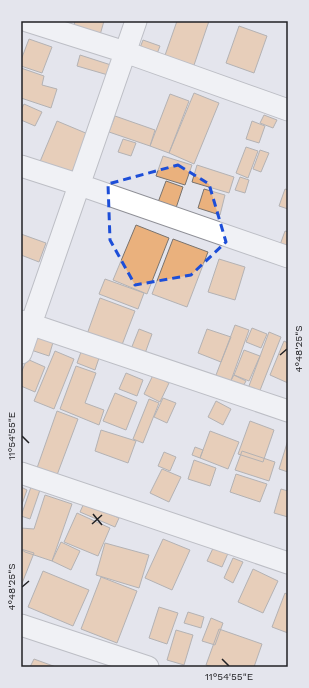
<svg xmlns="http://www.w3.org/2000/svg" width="309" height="688" font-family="'Work Sans',sans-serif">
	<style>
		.building { fill: #eab17d; stroke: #79736e }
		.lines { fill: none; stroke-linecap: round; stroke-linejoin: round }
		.minor-casing { stroke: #8e8f96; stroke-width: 23 }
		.minor { stroke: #fff; stroke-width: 21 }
		.marked { fill: none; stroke: #1d4ed8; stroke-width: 3; stroke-dasharray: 8 5; stroke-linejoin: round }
		.ticks { fill: none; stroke: #212124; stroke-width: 1.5 }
		.neatline { fill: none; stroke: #212124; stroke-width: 1.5 }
		.ticks-label { font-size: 10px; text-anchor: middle; fill: #212124 }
	</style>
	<rect width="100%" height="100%" fill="#e4e5ed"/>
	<path class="building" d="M 75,21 L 104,21 L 100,35 L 74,26 Z
		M 177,21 L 209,21 L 192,71 L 163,61 Z
		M 239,26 L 267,36 L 254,73 L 226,63 Z
		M 29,39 L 52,47 L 42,73 L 21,66 L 21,60 Z
		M 143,40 L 160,46 L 155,59 L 138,53 Z
		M 80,55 L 111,65 L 108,75 L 77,66 Z
		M 21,68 L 44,76 L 42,85 L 57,89 L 51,108 L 21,98 Z
		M 194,93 L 219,103 L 194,164 L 169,153 Z
		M 170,94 L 189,101 L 169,153 L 150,146 Z
		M 24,104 L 42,112 L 35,126 L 21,120 L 21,110 Z
		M 264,115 L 277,120 L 273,128 L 260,123 Z
		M 115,116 L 155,130 L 150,146 L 109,132 Z
		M 57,121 L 88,134 L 70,177 L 39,164 Z
		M 252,121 L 265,126 L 259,143 L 246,139 Z
		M 123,139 L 136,143 L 131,156 L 118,152 Z
		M 246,147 L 258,151 L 248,178 L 236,173 Z
		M 260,150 L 269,153 L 261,172 L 253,169 Z
		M 163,156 L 192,165 L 185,185 L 156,176 Z
		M 197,165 L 234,177 L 229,193 L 192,182 Z
		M 240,177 L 249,180 L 245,193 L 235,190 Z
		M 166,181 L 183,187 L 175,211 L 157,205 Z
		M 204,189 L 225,195 L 220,215 L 198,208 Z
		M 285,189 L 288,190 L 288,209 L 279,206 Z
		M 136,225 L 169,238 L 147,294 L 113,280 Z
		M 285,231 L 288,232 L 288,248 L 280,245 Z
		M 21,234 L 46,243 L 39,262 L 21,255 Z
		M 173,239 L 208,252 L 187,307 L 152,294 Z
		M 219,259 L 245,267 L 235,300 L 208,292 Z
		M 105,279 L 144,293 L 138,309 L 99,294 Z
		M 100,298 L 135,311 L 120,350 L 86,337 Z
		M 235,325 L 249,330 L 228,389 L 213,383 Z
		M 252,328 L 267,334 L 261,348 L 246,342 Z
		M 139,329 L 152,334 L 143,359 L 129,354 Z
		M 207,329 L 231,337 L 221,362 L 198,353 Z
		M 269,332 L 281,337 L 257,398 L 246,394 Z
		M 36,333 L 54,339 L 49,356 L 31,350 Z
		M 284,341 L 288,343 L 288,383 L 270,375 Z
		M 244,350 L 260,356 L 249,381 L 234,375 Z
		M 55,351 L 74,359 L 54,409 L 34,401 Z
		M 81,352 L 99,358 L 95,370 L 77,363 Z
		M 27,359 L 45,367 L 35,392 L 21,386 L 21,373 Z
		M 76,366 L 96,373 L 85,403 L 104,410 L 99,425 L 60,409 Z
		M 126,373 L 143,380 L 137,396 L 119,389 Z
		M 153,375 L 169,383 L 160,402 L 144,394 Z
		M 234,375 L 246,381 L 240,392 L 228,386 Z
		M 115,393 L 137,402 L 126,430 L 103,421 Z
		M 163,398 L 176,403 L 167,423 L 154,417 Z
		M 149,399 L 159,403 L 143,443 L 133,439 Z
		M 216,401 L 231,409 L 223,425 L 208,417 Z
		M 57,411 L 78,419 L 57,475 L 37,468 Z
		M 250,421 L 274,430 L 263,462 L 238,454 Z
		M 101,430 L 136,441 L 128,463 L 95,451 Z
		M 210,431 L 239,442 L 228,469 L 200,458 Z
		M 288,440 L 288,472 L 279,469 Z
		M 195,447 L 203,450 L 200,458 L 192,455 Z
		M 242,451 L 275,462 L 269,481 L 235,470 Z
		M 164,452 L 176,457 L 170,471 L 158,466 Z
		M 194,460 L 216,468 L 210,486 L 188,479 Z
		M 162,469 L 181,477 L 169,502 L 150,493 Z
		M 236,474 L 267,484 L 260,502 L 230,492 Z
		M 32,484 L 41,487 L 30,519 L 21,516 Z
		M 21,487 L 27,490 L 21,507 Z
		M 281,489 L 288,491 L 288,517 L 274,513 Z
		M 45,495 L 72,504 L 52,561 L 25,552 L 21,549 L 21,528 L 34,529 Z
		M 84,503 L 119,518 L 115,527 L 80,512 Z
		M 77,513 L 110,528 L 98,556 L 64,542 Z
		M 163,539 L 190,550 L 172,590 L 145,578 Z
		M 61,542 L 80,551 L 71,570 L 52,561 Z
		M 105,543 L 149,555 L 139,588 L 96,575 Z
		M 215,544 L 229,551 L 222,567 L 207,561 Z
		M 21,549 L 34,553 L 21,586 Z
		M 233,558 L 243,562 L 233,583 L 224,578 Z
		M 253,569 L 278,581 L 263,613 L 238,602 Z
		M 43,571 L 89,590 L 73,626 L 28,607 Z
		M 101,577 L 137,591 L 117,643 L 81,629 Z
		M 285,593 L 288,595 L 288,633 L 272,627 Z
		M 159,607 L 178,613 L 167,644 L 149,638 Z
		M 188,612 L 204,617 L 201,628 L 184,623 Z
		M 211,618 L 223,623 L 215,645 L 202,641 Z
		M 219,629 L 262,644 L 254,667 L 213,667 L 206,665 Z
		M 176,630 L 193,635 L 184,665 L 167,660 Z
		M 34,659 L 56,667 L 30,667 Z"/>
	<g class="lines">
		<g class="minor-casing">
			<path id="minor" d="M 27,21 L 125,52 L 288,110
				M 21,166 L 80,185 L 288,257
				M 21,321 L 288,411
				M 21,353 L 136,21
				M 21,473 L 288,563
				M 21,625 L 148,667"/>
		</g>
		<use href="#minor" class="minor"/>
	</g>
	<path d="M0 0H309V688H0ZM 178,165 L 209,184 L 226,242 L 191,275 L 135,285 L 110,240 L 108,184 Z" fill="#e4e5ed" fill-opacity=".55" fill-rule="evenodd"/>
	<path class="marked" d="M 178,165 L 209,184 L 226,242 L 191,275 L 135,285 L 110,240 L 108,184 Z"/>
	<path class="ticks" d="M 280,355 L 287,349M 22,436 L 29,443M 93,514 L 102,525M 92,524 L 102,515M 22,587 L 29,581M 222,659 L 229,666"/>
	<rect width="309" height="688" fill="none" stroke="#e4e5ed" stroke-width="44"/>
	<rect x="22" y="22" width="265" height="644" class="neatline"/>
	<g class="ticks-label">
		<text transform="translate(298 349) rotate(-90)" y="4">4°48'25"S</text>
		<text transform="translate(11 436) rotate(-90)" y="4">11°54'55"E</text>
		<text transform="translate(11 587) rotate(-90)" y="4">4°48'25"S</text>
		<text x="229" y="680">11°54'55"E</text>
	</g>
</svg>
